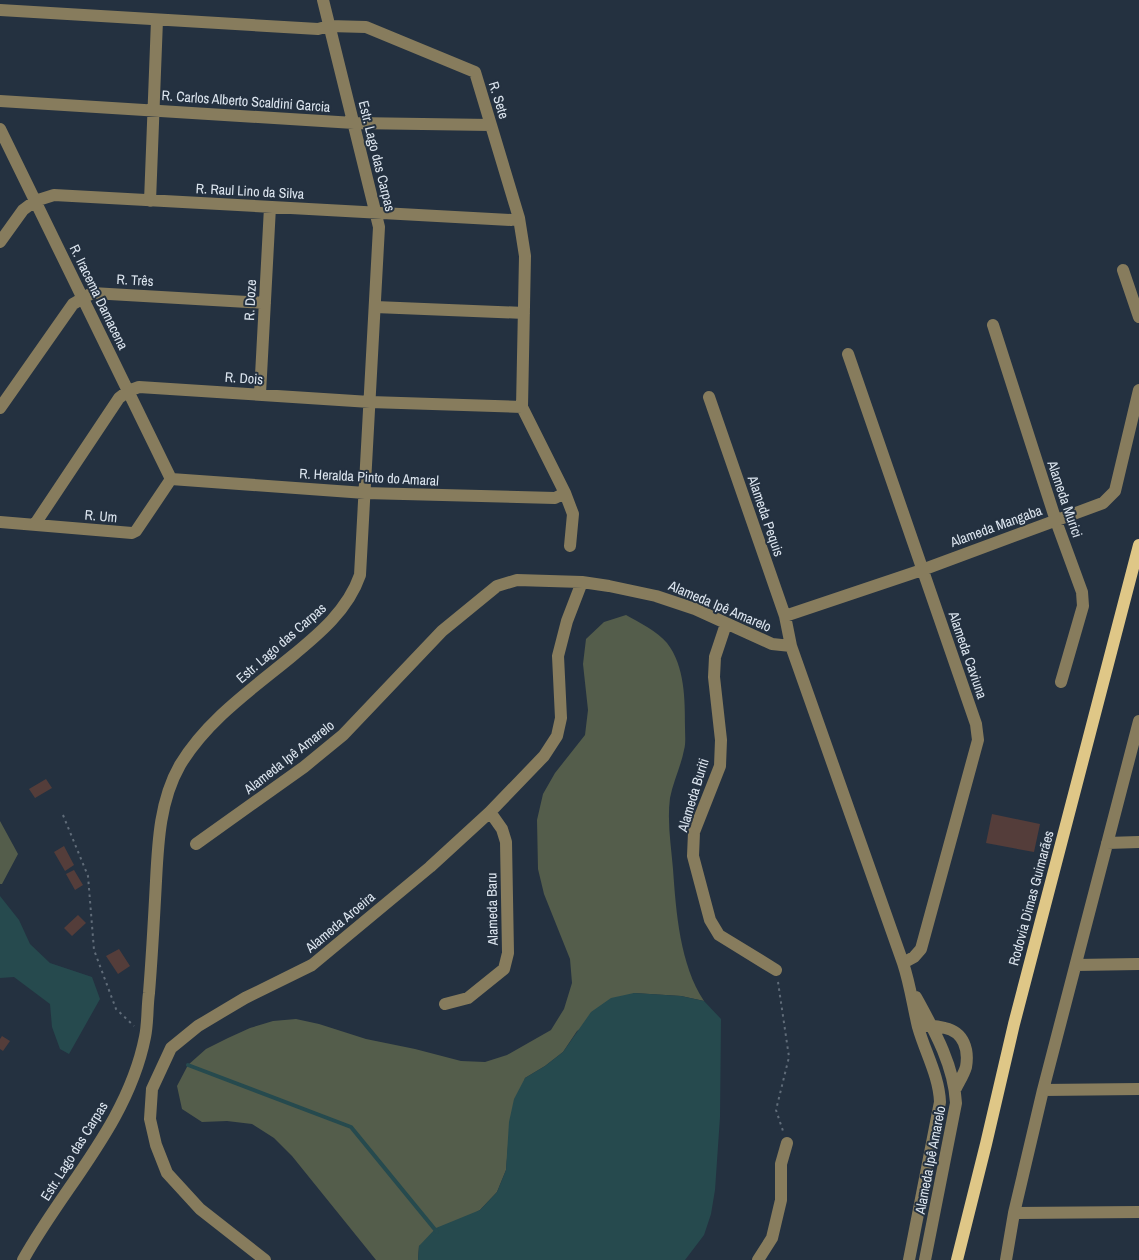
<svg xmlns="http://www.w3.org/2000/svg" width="1139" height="1260" font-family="'Archivo Narrow',sans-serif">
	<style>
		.green { fill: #545d4b }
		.water { fill: #264a4e }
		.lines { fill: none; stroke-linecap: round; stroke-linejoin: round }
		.stream { stroke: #264a4e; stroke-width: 4 }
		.building { fill: #543d3a }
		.path { stroke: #606c79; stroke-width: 2; stroke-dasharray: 2.5 4; stroke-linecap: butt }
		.minor { stroke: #877c5d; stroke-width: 12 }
		.major { stroke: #dfc787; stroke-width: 12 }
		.labels { text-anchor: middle; stroke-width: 4; stroke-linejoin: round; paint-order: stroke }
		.street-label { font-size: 14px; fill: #dce5ef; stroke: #243140 }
	</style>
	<rect width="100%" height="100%" fill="#243140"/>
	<path class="green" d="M 626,615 C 640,623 657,631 667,643 C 685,666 685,700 685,727 C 685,735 686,743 684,750 C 681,766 673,782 670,798 C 667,822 671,845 673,869 C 676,912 680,965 704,1001 L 681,996 L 634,993 L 577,1031 L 563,1052 L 545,1066 L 525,1078 L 508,1146 L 506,1170 L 497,1192 L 480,1210 L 419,1246 L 418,1260 L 376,1260 L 292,1156 L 274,1138 L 252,1124 L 227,1121 L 202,1122 L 182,1109 L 177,1086 L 188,1065 L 206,1049 L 228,1038 L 250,1028 L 273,1021 L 296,1019 L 319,1024 L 366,1039 L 415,1049 L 461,1061 L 485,1062 L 507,1055 L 551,1030 L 564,1009 L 572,983 L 570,959 L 544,894 L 538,869 L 537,820 L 543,794 L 555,773 L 585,735 L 588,710 L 583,664 L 586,639 L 604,622 Z
		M 0,821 L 18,854 L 2,884 L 0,884 Z"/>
	<path class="water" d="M 0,896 L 19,920 L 30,944 L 50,963 L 92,977 L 100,999 L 69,1054 L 60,1049 L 52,1027 L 50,1004 L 14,977 L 0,978 Z
		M 634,993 L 681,996 L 704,1001 L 721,1019 L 720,1117 L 715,1190 L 711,1214 L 704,1235 L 685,1260 L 418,1260 L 419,1246 L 436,1228 L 480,1210 L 497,1192 L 506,1170 L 509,1122 L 514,1099 L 525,1078 L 545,1066 L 563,1052 L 591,1012 L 611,998 Z"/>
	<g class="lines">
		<path class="stream" d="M 188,1065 L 351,1127 L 437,1232"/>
	</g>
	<path class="building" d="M 46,779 L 52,788 L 35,798 L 29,789 Z
		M 992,814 L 1040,824 L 1034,852 L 986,843 Z
		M 64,846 L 74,865 L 65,871 L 54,852 Z
		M 74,870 L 83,885 L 75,890 L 66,874 Z
		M 78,915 L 86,923 L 72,936 L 64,928 Z
		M 119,949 L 130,966 L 118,974 L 106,956 Z
		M 2,1036 L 10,1041 L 3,1051 L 0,1049 L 0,1039 Z"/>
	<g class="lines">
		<path class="path" d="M 63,815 L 88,876 L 94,950 L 116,1009 L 134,1026
			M 778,982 L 789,1057 L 776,1110 L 783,1131"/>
		<path class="minor" d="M 0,10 L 318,29 L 329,26 L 366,27 L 475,72 L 519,218 L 525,256 L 522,407 L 565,493 L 573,514 L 570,546
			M 0,101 L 354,123 L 491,125
			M 0,129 L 171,479
			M 150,201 L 157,20
			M 0,242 L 23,210 L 35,201 L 54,195 L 511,220 L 519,218
			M 1123,270 L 1139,317
			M 375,307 L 524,313
			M 993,325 L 1056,521 L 1082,592 L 1083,606 L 1061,682
			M 848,354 L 976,724 L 978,740 L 921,949 L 914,957 L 903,963
			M 260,394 L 270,207
			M 709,397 L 785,616 L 791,646 L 903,963 C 910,984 913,1006 918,1027 C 925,1052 939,1076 940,1102 L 909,1260
			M 0,408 L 73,304 L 92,293 L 265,303
			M 171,479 L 365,493 L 555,498 L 565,493
			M 0,522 L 132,533 L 136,531 L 171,479
			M 35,524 L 119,398 L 128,391 L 139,387 L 370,402 L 522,407
			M 785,616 L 922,570 L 1103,503 L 1115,491 L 1139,390
			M 726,624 L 715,657 L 714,677 L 721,740 L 720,766 L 694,832 L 693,856 L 710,920 L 719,935 L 776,970
			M 1107,843 L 1139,842
			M 196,844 L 304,767 L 343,735 L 442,631 L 497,586 L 517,580 L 582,582 L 609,586 L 656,596 L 695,609 L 772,644 L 791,646
			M 1076,965 L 1139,964
			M 916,997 C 934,1030 954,1065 956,1103 L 925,1260
			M 445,1004 L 468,998 L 504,969 L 508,953 L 506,842 L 502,829 L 490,812
			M 926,1026 C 933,1025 938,1026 945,1028 C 964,1032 969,1050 966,1067 C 964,1074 959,1082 956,1088
			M 1043,1090 L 1139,1089
			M 1014,1213 L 1139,1212
			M 23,1260 C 64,1186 128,1123 145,1037 C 148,1023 147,1007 149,993 C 152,956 154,919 156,881 C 158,841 160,800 180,765 C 207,720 252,689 291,657 C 319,634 348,610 360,575 L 379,227 L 323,0
			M 265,1260 L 200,1209 L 167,1173 L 156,1145 L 150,1119 L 152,1089 L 171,1048 L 198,1026 L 245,998 L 312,965 L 430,867 L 490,812 L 544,756 L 557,736 L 561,718 L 558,656 L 567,621 L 582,582
			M 758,1260 L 772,1238 L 781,1200 L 781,1164 L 787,1143
			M 1006,1260 L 1014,1213 L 1043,1090 L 1139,721"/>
		<path class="major" d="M 957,1260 L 986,1144 L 1014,1024 L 1139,545"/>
	</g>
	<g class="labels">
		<g class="street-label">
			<text transform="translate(499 100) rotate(73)" y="5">R. Sete</text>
			<text transform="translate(246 101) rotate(4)" y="5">R. Carlos Alberto Scaldini Garcia</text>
			<text transform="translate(377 156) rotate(76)" y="5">Estr. Lago das Carpas</text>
			<text transform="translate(250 191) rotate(3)" y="5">R. Raul Lino da Silva</text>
			<text transform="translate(135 280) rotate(3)" y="5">R. Três</text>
			<text transform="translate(99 297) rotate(64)" y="5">R. Iracema Damacena</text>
			<text transform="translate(250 300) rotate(-87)" y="5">R. Doze</text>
			<text transform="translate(244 378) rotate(4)" y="5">R. Dois</text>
			<text transform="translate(369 477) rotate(3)" y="5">R. Heralda Pinto do Amaral</text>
			<text transform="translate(1065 499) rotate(71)" y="5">Alameda Murici</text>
			<text transform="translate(101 516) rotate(5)" y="5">R. Um</text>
			<text transform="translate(766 516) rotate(71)" y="5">Alameda Pequis</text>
			<text transform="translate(996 526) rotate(-20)" y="5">Alameda Mangaba</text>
			<text transform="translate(720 606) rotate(23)" y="5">Alameda Ipê Amarelo</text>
			<text transform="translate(281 643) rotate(-41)" y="5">Estr. Lago das Carpas</text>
			<text transform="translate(968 655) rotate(71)" y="5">Alameda Caviuna</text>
			<text transform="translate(289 757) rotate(-38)" y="5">Alameda Ipê Amarelo</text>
			<text transform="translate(693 795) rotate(-73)" y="5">Alameda Buriti</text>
			<text transform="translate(1031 898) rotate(-75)" y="5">Rodovia Dimas Guimarães</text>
			<text transform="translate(492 909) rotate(-91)" y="5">Alameda Baru</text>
			<text transform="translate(340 922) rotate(-40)" y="5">Alameda Aroeira</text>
			<text transform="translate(74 1151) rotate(-58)" y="5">Estr. Lago das Carpas</text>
			<text transform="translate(930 1160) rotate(-79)" y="5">Alameda Ipê Amarelo</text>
		</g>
	</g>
</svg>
